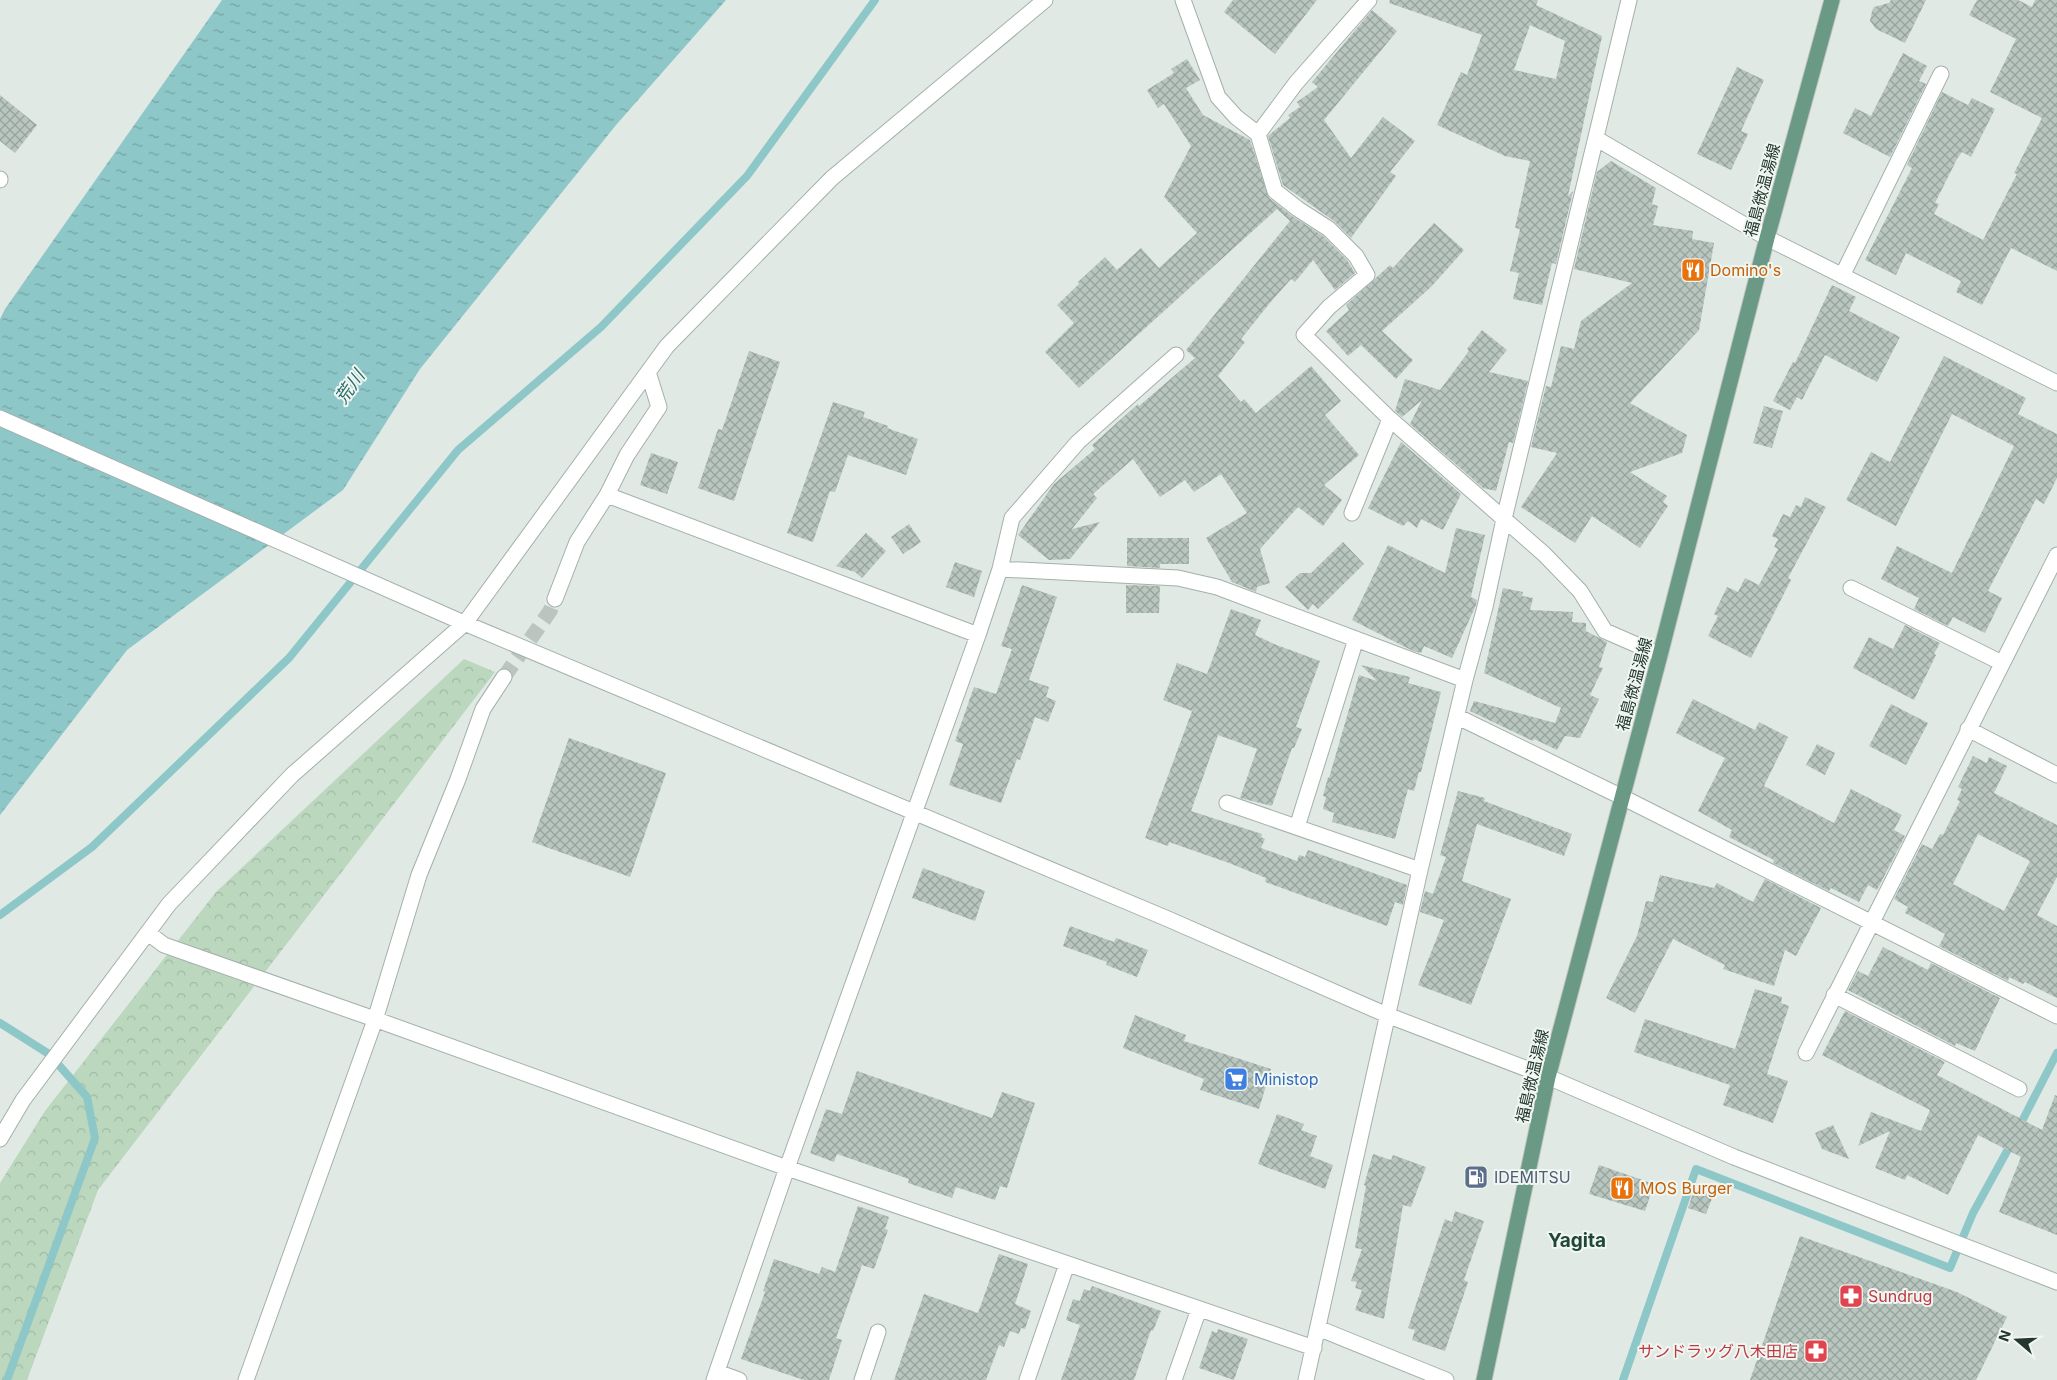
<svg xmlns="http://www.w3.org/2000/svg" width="2057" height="1380" font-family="Inter,'Noto Sans JP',sans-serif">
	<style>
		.park { fill: url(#park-crowns) }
		.water { fill: url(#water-ripples) }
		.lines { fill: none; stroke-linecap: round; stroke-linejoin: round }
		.stream { stroke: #8ec7c8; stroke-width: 8 }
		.building { fill: url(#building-cross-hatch); fill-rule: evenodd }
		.minor-tunnel { stroke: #bac5c0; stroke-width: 15; stroke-dasharray: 15 8; stroke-linecap: butt }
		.minor-casing { stroke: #a4b0aa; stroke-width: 17 }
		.major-casing { stroke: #bdc3c1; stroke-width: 17 }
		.minor { stroke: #fff; stroke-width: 15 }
		.major { stroke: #6a9986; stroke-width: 15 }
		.labels { text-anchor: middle; stroke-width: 4; stroke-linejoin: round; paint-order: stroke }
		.street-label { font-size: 16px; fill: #23372f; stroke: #f0f6f2 }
		.food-label { font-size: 16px; fill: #c56008; stroke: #f0f6f2; text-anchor: start }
		.shop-label { font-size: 16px; fill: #366cbe; stroke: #f0f6f2; text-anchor: start }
		.service-label { font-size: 16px; fill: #4e5e75; stroke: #f0f6f2; text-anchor: start }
		.health-label { font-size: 16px; fill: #be3a42; stroke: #f0f6f2; text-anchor: start }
		.water-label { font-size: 18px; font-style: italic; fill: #256a6b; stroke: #f0f6f2 }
		.quarter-label { font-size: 19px; font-weight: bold; fill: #214738; stroke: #f0f6f2 }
	</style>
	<defs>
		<pattern id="park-crowns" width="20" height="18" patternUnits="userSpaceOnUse" patternTransform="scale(1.25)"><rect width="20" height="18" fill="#bbd8bf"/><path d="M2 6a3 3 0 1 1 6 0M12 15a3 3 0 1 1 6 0" fill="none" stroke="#a0baa4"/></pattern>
		<pattern id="water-ripples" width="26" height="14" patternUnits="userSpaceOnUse" patternTransform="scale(1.25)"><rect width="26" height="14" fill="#8ec7c8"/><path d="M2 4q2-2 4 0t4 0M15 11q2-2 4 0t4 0" fill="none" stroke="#74a2a3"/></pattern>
		<pattern id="building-cross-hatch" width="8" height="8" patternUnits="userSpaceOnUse" patternTransform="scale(1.25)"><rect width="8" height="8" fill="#b9c6bf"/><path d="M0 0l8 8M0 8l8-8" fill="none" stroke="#96a29c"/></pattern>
	</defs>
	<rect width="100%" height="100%" fill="#e0e9e4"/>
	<path class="park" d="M 464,659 L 495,672 L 98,1190 L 27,1380 L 0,1380 L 0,1183 L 45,1111 L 216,892 Z"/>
	<path class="water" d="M 222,0 L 726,0 L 616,125 L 420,369 L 343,490 L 127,650 L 0,815 L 0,319 L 5,309 Z"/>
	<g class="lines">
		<path class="stream" d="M 0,915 L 92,847 L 289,658 L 458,450 L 601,327 L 747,176 L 875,0
			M 0,1023 L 49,1054 L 87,1097 L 95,1138 L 7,1380
			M 2018,1129 L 2057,1053
			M 1623,1380 L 1696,1169 L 1950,1268 L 1973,1213 L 2012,1142"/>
	</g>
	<path class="building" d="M 1233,0 L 1317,0 L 1275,54 L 1224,12 Z
		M 1390,0 L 1538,0 L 1536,5 L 1602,36 L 1568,196 L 1573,191 L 1556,264 L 1552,263 L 1542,305 L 1513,299 L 1519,273 L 1510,271 L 1520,229 L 1515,228 L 1530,161 L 1505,156 L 1437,125 L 1461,72 L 1467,75 L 1482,35 L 1389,3 ZM 1530,25 L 1565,41 L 1556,79 L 1514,70 Z
		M 1891,0 L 1926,0 L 1905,43 L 1876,29 L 1870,21 L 1872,11 L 1874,7 L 1889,3 Z
		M 1977,0 L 2018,0 L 2032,7 L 2035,0 L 2057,0 L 2057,271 L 2011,248 L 1982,305 L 1956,292 L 1961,281 L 1906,253 L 1896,275 L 1865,260 L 1912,168 L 1907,165 L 1942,92 L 1968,105 L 1972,98 L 1995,109 L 1971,157 L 1962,152 L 1957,159 L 1935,203 L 1939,204 L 1934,214 L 1983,240 L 2017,174 L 2014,173 L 2042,118 L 1990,92 L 2016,39 L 1969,15 Z
		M 1372,10 L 1397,31 L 1324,120 L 1351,158 L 1383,117 L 1415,141 L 1390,172 L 1396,176 L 1351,238 L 1334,221 L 1283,185 L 1268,136 L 1290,118 L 1288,115 L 1300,107 L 1297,102 L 1318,87 L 1312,82 Z
		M 1903,53 L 1927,66 L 1919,81 L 1926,84 L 1890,157 L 1843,133 L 1855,108 L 1871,116 Z
		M 1187,59 L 1200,80 L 1186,88 L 1203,115 L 1250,140 L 1269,198 L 1292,216 L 1323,236 L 1347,260 L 1355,273 L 1335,290 L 1313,260 L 1295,282 L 1291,279 L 1269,304 L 1241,339 L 1245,342 L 1218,376 L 1241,402 L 1244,399 L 1256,413 L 1311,366 L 1341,401 L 1325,415 L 1359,455 L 1324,485 L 1342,500 L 1323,526 L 1298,507 L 1260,549 L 1270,583 L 1257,587 L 1256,592 L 1232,582 L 1206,538 L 1247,513 L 1221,474 L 1194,492 L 1185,480 L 1160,497 L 1133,459 L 1093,494 L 1097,498 L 1072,529 L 1100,522 L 1070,559 L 1049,560 L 1018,535 L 1054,484 L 1095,449 L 1092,445 L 1138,404 L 1139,406 L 1195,358 L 1186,350 L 1290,221 L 1277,209 L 1079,388 L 1045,352 L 1074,323 L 1057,305 L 1079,284 L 1078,282 L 1105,257 L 1117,270 L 1141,248 L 1159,268 L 1197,233 L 1164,197 L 1191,146 L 1164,104 L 1158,108 L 1147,90 L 1174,73 L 1171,69 Z
		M 1737,67 L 1764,80 L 1741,131 L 1748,134 L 1731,170 L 1697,154 Z
		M 0,95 L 37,125 L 15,153 L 0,141 Z
		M 1611,161 L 1656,188 L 1652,204 L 1658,206 L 1653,225 L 1693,231 L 1692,239 L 1714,243 L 1699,330 L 1630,403 L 1687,435 L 1682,453 L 1630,472 L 1667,496 L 1663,502 L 1668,506 L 1640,548 L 1592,516 L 1575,543 L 1521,507 L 1557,453 L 1531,447 L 1546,386 L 1551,387 L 1561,346 L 1574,349 L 1581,321 L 1632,283 L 1574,269 L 1597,172 Z
		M 1434,223 L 1464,250 L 1432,286 L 1382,331 L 1413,360 L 1396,379 L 1361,345 L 1348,356 L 1326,331 L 1349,310 L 1346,305 L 1390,265 L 1393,268 Z
		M 1832,285 L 1856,297 L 1849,311 L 1900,337 L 1877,382 L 1825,355 L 1802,400 L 1797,397 L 1790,410 L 1773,401 L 1793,362 L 1795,363 Z
		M 1482,330 L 1507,350 L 1489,372 L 1528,381 L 1513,443 L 1509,442 L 1496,491 L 1483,488 L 1410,424 L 1422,400 L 1402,417 L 1395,411 L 1405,379 L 1440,390 L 1469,351 L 1467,349 Z
		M 749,351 L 780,362 L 734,501 L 698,488 L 718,429 L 722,430 Z
		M 1944,356 L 2026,398 L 2018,414 L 2057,434 L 2057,478 L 2044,504 L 2036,499 L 1988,591 L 2002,598 L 1985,633 L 1953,617 L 1948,626 L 1914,609 L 1919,598 L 1881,579 L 1897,546 L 1952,573 L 2014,446 L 1952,414 L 1896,526 L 1846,500 L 1871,452 L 1890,462 Z
		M 833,402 L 865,412 L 863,417 L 888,426 L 887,428 L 918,439 L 906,475 L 848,455 L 835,492 L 830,491 L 813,542 L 787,533 Z
		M 1764,406 L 1783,411 L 1772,448 L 1753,443 Z
		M 1401,442 L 1461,494 L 1443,530 L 1421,519 L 1417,528 L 1408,521 L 1403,526 L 1368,508 Z
		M 651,453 L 678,462 L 667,494 L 640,485 Z
		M 1805,497 L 1826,507 L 1788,578 L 1791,580 L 1751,658 L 1708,636 L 1718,616 L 1714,614 L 1727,587 L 1738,592 L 1745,578 L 1759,585 L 1778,549 L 1774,547 L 1778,539 L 1772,536 L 1783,514 L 1790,517 L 1796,505 L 1801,507 Z
		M 909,524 L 921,542 L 903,554 L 891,537 Z
		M 1456,528 L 1485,535 L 1471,597 L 1477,600 L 1476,605 L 1452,658 L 1424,646 L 1421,653 L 1413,651 L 1352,620 L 1388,545 L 1445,573 Z
		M 866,533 L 886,551 L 862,578 L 855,572 L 836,566 Z
		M 1127,538 L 1189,538 L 1189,564 L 1160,564 L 1160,568 L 1127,566 Z
		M 1343,542 L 1364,564 L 1318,609 L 1313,604 L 1308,610 L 1285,587 L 1300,573 L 1311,573 Z
		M 955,562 L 982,571 L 974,597 L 946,587 Z
		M 1022,585 L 1057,597 L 1029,680 L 1049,687 L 1046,697 L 1056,701 L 1048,722 L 1035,717 L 1020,760 L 1017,759 L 1001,803 L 949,785 L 963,744 L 955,741 L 974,687 L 996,694 L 1012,649 L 1001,646 Z
		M 1126,585 L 1160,586 L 1159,613 L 1126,613 Z
		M 1503,588 L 1523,592 L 1522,596 L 1533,598 L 1530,610 L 1573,612 L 1572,622 L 1586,623 L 1586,631 L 1607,642 L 1599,667 L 1603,668 L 1590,695 L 1599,699 L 1580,738 L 1565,736 L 1557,750 L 1534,739 L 1533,741 L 1470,711 L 1474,701 L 1555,723 L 1561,708 L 1484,673 Z
		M 1231,609 L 1261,620 L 1255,635 L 1274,644 L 1320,661 L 1296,727 L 1302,729 L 1294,748 L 1292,748 L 1272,806 L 1240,798 L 1257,749 L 1218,735 L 1191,811 L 1262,834 L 1261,837 L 1265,839 L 1261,848 L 1297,861 L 1299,855 L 1305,857 L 1308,850 L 1407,885 L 1403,905 L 1395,902 L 1387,926 L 1265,882 L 1266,878 L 1229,863 L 1169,842 L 1168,846 L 1145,838 L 1192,711 L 1163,700 L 1177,663 L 1207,674 Z
		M 1905,625 L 1940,643 L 1934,654 L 1936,655 L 1914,700 L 1853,668 L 1869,637 L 1893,649 Z
		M 1361,665 L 1410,677 L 1408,683 L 1441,692 L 1421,772 L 1419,772 L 1414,791 L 1408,789 L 1395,839 L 1332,822 L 1334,813 L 1323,809 L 1326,797 L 1323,796 L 1328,777 L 1329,778 L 1359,675 L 1377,681 Z
		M 1693,699 L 1755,730 L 1759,722 L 1788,737 L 1764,786 L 1834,823 L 1851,789 L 1902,815 L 1894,830 L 1905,836 L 1877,890 L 1868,885 L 1859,902 L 1831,888 L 1829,891 L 1773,863 L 1774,860 L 1729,837 L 1732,830 L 1698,811 L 1725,758 L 1676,733 Z
		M 1891,704 L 1928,723 L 1906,765 L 1869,746 Z
		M 569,738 L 666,773 L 630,877 L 532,842 Z
		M 1817,744 L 1835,753 L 1825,775 L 1806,765 Z
		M 1973,756 L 1987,763 L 1989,757 L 2007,766 L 1994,793 L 2057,825 L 2057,877 L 2037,915 L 2057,926 L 2057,998 L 2025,982 L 2023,984 L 2009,977 L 2008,981 L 1939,946 L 1945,934 L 1905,913 L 1908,907 L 1894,899 L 1922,844 L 1932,849 L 1940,834 L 1943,835 L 1960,801 L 1957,800 L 1962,789 L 1958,787 ZM 1978,834 L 2030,861 L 2004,911 L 1953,884 Z
		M 1458,791 L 1485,798 L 1484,801 L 1572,834 L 1564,856 L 1477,824 L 1462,881 L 1511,899 L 1471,1005 L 1418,985 L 1444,920 L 1420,912 L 1425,891 L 1433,894 L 1446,857 L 1440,855 Z
		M 923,868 L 985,891 L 975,921 L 912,898 Z
		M 1660,875 L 1714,888 L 1717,883 L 1753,902 L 1765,879 L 1821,908 L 1796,956 L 1785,950 L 1774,986 L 1723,969 L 1725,965 L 1673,939 L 1635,1013 L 1606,998 L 1637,936 L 1646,901 L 1653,902 Z
		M 1070,926 L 1114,942 L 1116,938 L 1148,950 L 1137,977 L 1106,965 L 1107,962 L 1063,946 Z
		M 1883,947 L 1928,970 L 1931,963 L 2000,998 L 1975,1051 L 1956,1043 L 1955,1046 L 1848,990 L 1858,971 L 1868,976 Z
		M 1755,989 L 1782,997 L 1781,1003 L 1789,1006 L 1767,1074 L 1788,1081 L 1773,1123 L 1723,1105 L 1730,1085 L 1634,1052 L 1645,1019 L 1735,1049 Z
		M 1845,1011 L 1945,1062 L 1937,1075 L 2042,1130 L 2055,1095 L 2057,1096 L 2057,1235 L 1999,1212 L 2021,1157 L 1978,1135 L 1948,1195 L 1907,1175 L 1905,1180 L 1875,1168 L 1890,1131 L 1858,1146 L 1871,1112 L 1921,1131 L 1930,1110 L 1822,1055 Z
		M 1135,1015 L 1186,1035 L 1184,1041 L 1271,1069 L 1259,1109 L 1200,1090 L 1204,1079 L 1123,1048 Z
		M 857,1071 L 992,1118 L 1002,1092 L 1035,1103 L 1007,1188 L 1000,1186 L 995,1200 L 956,1187 L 952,1198 L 908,1183 L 909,1179 L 837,1154 L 834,1162 L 810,1153 L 826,1109 L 842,1114 Z
		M 1277,1114 L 1304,1124 L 1301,1130 L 1317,1136 L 1310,1156 L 1333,1165 L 1325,1189 L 1258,1164 Z
		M 1833,1125 L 1849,1159 L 1822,1149 L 1815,1133 Z
		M 1373,1154 L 1391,1160 L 1393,1155 L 1426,1167 L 1411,1207 L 1403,1205 L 1384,1319 L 1355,1310 L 1362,1290 L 1355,1288 L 1357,1282 L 1351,1281 L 1362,1249 L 1355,1248 L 1366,1186 L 1364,1185 Z
		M 1599,1165 L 1654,1184 L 1645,1211 L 1589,1194 Z
		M 1694,1190 L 1713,1196 L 1706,1214 L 1688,1208 Z
		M 858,1206 L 889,1217 L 885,1229 L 888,1230 L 874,1269 L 862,1265 L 836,1338 L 842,1340 L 829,1380 L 804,1380 L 741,1359 L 765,1292 L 763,1291 L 774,1259 L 819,1274 L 822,1267 L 835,1272 Z
		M 1455,1211 L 1484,1221 L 1464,1280 L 1468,1282 L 1445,1351 L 1412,1340 L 1415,1330 L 1408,1328 L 1445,1219 L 1452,1222 Z
		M 1800,1236 L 1957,1292 L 2007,1317 L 1976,1380 L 1750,1380 Z
		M 999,1254 L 1028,1264 L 1015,1304 L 1031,1311 L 1025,1329 L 1021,1328 L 1019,1334 L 1010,1331 L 1004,1347 L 999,1345 L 986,1380 L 894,1380 L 924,1294 L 978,1313 Z
		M 1092,1286 L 1161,1311 L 1153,1331 L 1151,1330 L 1134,1380 L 1061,1380 L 1080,1325 L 1066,1320 L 1073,1299 L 1080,1301 L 1084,1289 L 1090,1291 Z
		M 1218,1329 L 1248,1339 L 1234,1380 L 1199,1368 L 1212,1331 L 1217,1333 Z"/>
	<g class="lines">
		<path class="minor-tunnel" d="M 504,677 L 550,611 L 555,599"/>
		<g class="minor-casing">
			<path id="minor" d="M 1183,0 L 1218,97 L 1236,117 L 1258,134 L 1296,83 L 1369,0
				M 1258,134 L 1275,191 L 1298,209 L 1329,229 L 1356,256 L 1367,275 L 1329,307 L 1304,335 L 1390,419 L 1544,554 L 1580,591 L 1605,631 L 1660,655
				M 1597,139 L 1767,238 L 2057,383
				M 0,179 L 0,180
				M 1842,276 L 1941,74
				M 0,418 L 457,620 L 1168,919 L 1387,1015 L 1548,1077 L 1734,1157 L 2057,1282
				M 607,495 L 978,635 L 787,1168 L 1314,1348
				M 1352,513 L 1390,419
				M 1000,569 L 1012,518 L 1078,442 L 1176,355
				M 1851,588 L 2002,663
				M 555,599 L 577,542 L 607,495 L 627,455 L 659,407 L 648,372
				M 978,635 L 1000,569 L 1178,578 L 1217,587 L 1465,680
				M 1458,717 L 1622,797 L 2057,1016
				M 1968,729 L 2057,775
				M 1227,803 L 1420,870
				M 1297,827 L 1356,639
				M 148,933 L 164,945 L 366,1016 L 787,1168 L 714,1380
				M 1834,995 L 2019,1089
				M 1806,1053 L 2057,555
				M 0,1139 L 23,1100 L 169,904 L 292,775 L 465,623 L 667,346 L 832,178 L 1045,0
				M 1318,1328 L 1446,1380
				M 717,1372 L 739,1380
				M 246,1380 L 375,1020 L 419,875 L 458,779 L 483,709 L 504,677
				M 862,1380 L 878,1332
				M 1027,1380 L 1067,1264
				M 1174,1380 L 1199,1309
				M 1306,1380 L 1420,870 L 1465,680 L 1485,607 L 1504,519 L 1629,0"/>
		</g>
		<g class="major-casing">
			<path id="major" d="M 1484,1380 L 1548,1077 L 1660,655 L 1767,238 L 1832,0"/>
		</g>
		<use href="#minor" class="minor"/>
		<use href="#major" class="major"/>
	</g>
	<defs>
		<g id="restaurant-square" transform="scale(1.25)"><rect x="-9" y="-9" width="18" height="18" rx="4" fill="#e8710a" stroke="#f0f6f2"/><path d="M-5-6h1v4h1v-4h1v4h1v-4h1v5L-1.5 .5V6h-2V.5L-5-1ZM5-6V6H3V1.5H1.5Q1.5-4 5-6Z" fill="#fff"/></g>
		<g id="supermarket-square" transform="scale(1.25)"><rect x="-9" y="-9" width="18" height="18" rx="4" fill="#3f7fe0" stroke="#f0f6f2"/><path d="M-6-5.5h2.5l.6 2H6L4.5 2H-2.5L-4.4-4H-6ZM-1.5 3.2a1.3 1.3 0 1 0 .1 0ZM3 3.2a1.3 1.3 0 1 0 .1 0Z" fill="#fff"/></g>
		<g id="fuel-square" transform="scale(1.25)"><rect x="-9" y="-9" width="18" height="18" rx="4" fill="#5c6f8a" stroke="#f0f6f2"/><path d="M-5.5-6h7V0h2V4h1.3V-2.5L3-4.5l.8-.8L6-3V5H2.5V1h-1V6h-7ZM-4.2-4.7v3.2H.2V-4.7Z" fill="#fff"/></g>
		<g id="pharmacy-square" transform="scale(1.25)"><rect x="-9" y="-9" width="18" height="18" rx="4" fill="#e0444e" stroke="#f0f6f2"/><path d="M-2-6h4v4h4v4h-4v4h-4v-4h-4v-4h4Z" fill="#fff"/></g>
	</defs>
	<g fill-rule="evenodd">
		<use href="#restaurant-square" x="1693" y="270"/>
		<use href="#supermarket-square" x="1236" y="1079"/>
		<use href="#fuel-square" x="1476" y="1177"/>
		<use href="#restaurant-square" x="1622" y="1188"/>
		<use href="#pharmacy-square" x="1851" y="1296"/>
		<use href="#pharmacy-square" x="1816" y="1351"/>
	</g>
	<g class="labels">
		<g class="street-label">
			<text transform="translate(1762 190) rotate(-75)" y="6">福島微温湯線</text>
			<text transform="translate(1634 684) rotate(-75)" y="6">福島微温湯線</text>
			<text transform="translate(1532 1076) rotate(-77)" y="6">福島微温湯線</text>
		</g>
		<g class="food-label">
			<text x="1710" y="276">Domino's</text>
			<text x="1640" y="1194">MOS Burger</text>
		</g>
		<g class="shop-label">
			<text x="1254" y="1085">Ministop</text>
		</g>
		<g class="service-label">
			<text x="1494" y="1183">IDEMITSU</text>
		</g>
		<g class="health-label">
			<text x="1868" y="1302">Sundrug</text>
			<text x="1798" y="1357" text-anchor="end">サンドラッグ八木田店</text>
		</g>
		<g class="water-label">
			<text transform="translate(350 387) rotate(-55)" y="6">荒川</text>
		</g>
		<g class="quarter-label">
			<text x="1577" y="1247">Yagita</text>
		</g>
	</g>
	<g transform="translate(2017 1340) rotate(289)" stroke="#f0f6f2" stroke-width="4" paint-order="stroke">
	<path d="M0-4L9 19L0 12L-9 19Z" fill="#23372f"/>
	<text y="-8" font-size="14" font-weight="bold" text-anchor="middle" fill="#23372f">N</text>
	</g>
</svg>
